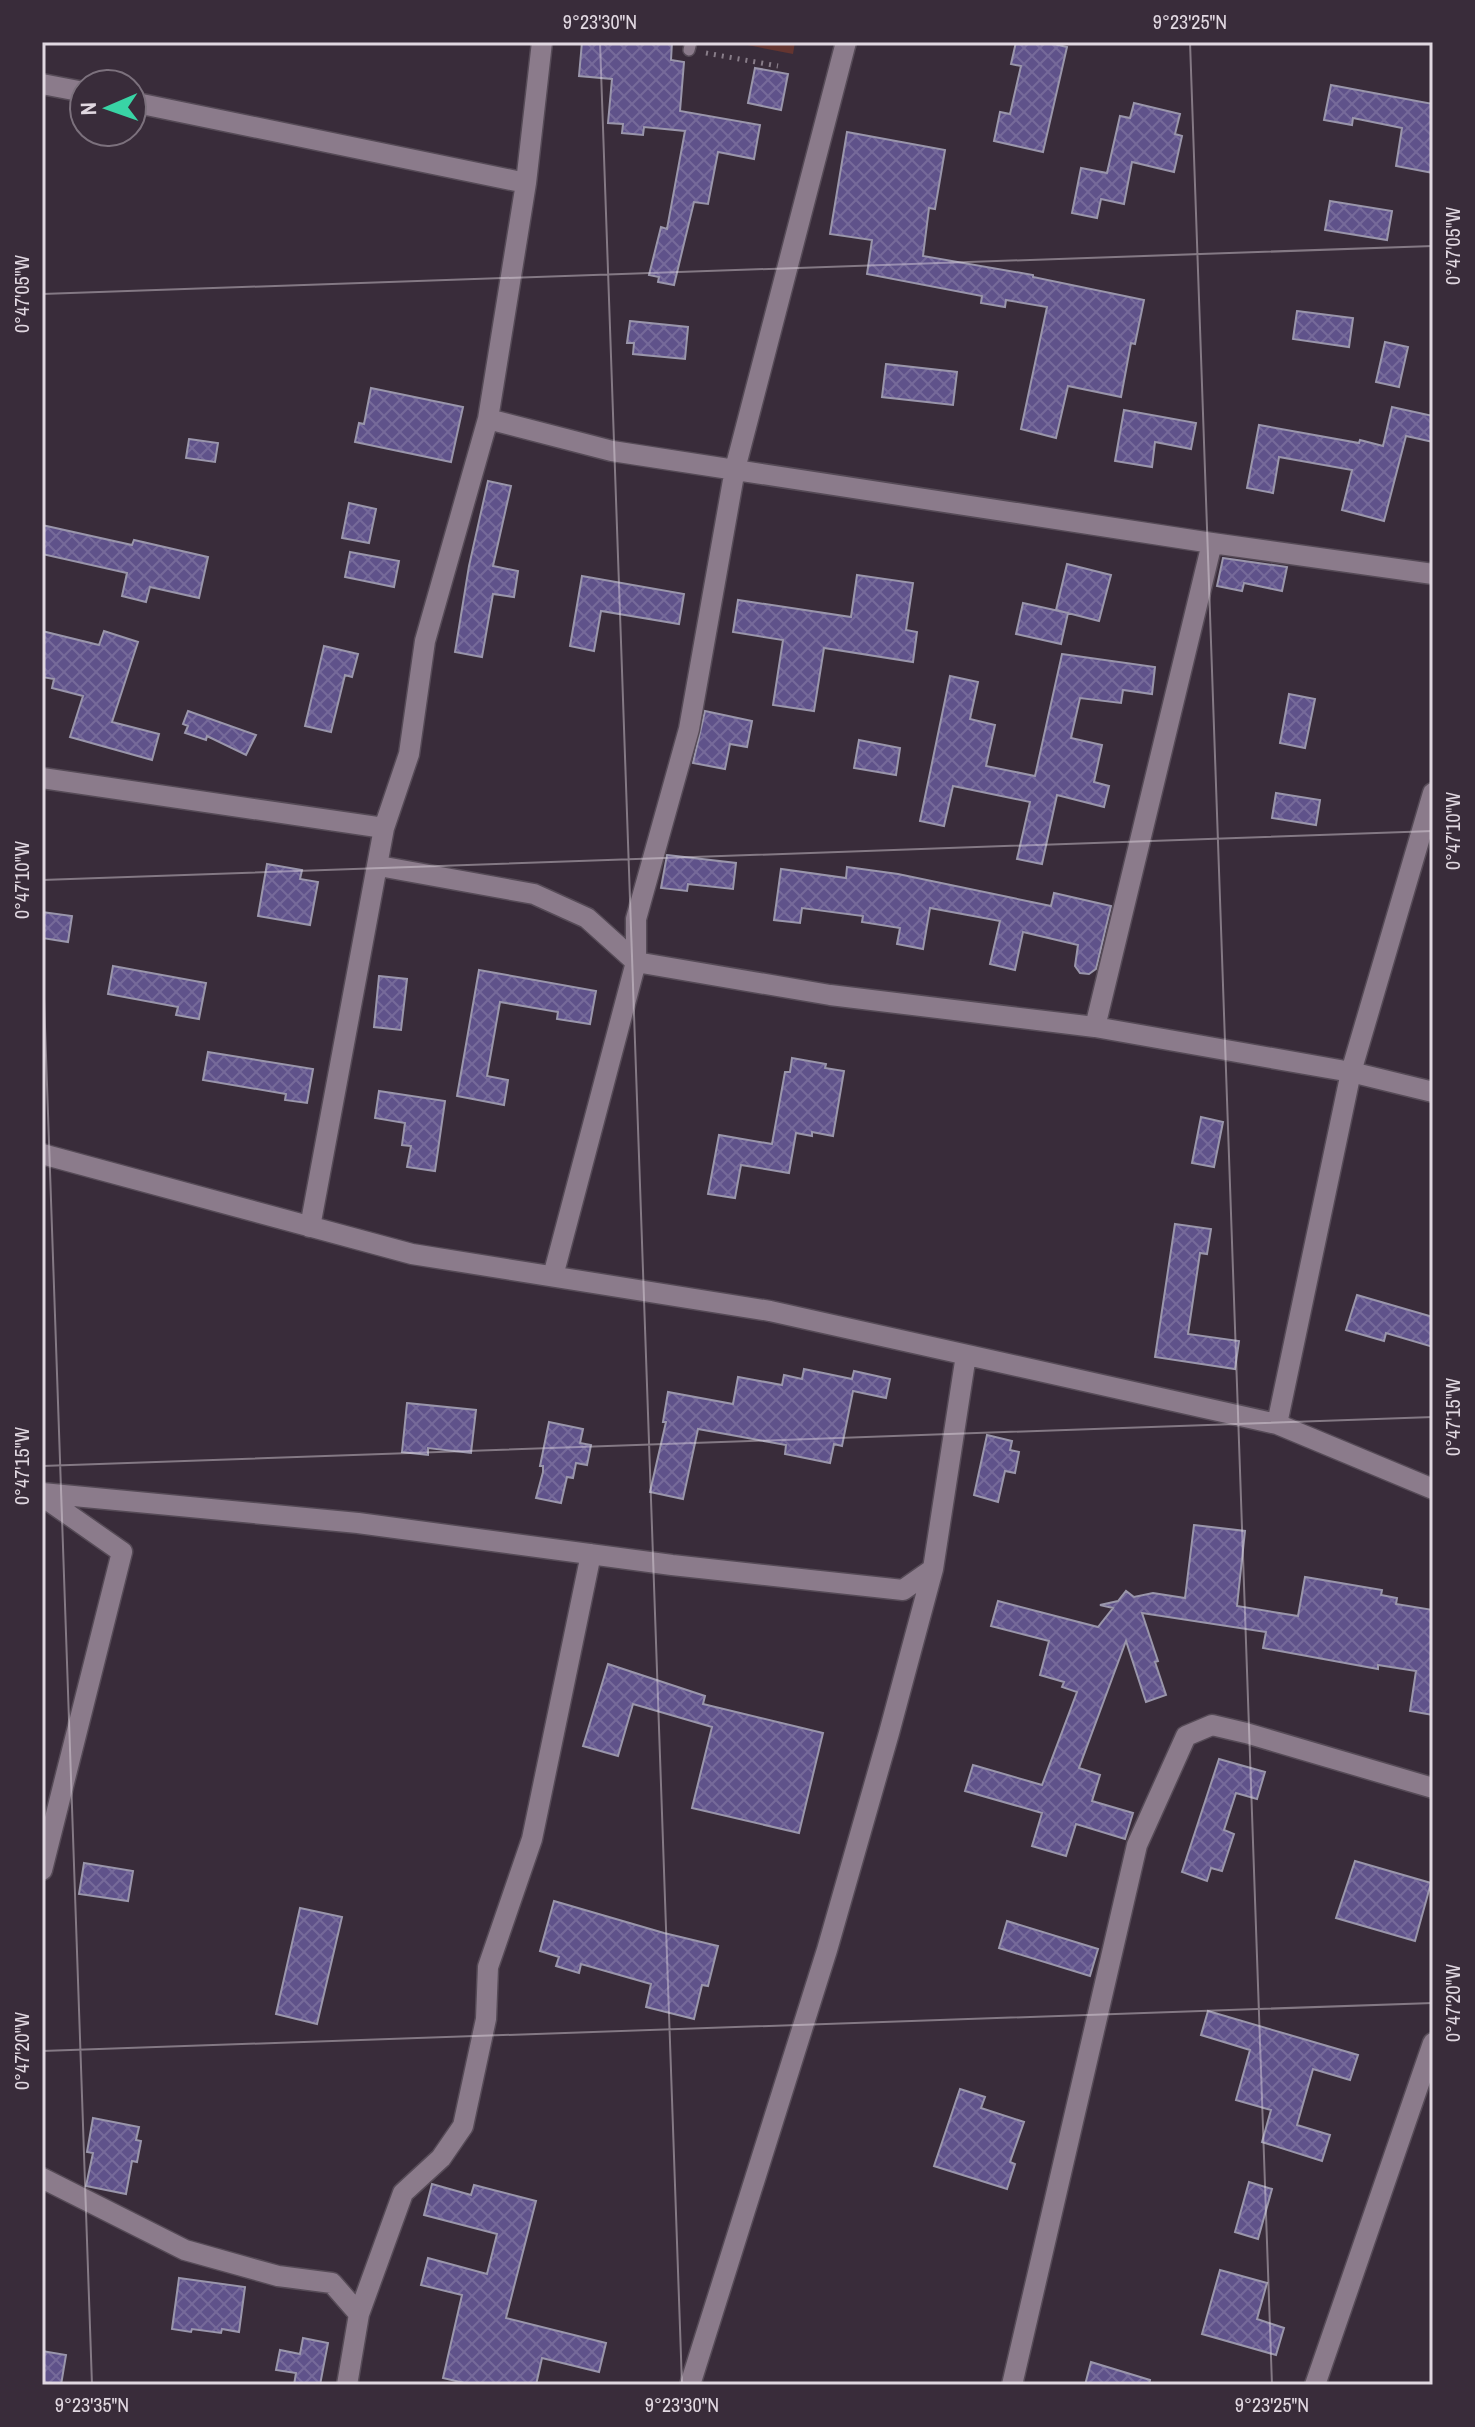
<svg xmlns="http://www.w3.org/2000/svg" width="1475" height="2427" font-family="'Archivo Narrow',sans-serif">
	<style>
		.garden { fill: #653530 }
		.building { fill: url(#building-cross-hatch); stroke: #9a96ab; stroke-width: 2 }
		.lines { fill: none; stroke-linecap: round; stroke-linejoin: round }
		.service-casing { stroke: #564b57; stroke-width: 14 }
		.minor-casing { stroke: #564b57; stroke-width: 23 }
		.path { stroke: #887d89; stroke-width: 5; stroke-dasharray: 2 6; stroke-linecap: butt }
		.service { stroke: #8b7b8b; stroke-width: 11 }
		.minor { stroke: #8b7b8b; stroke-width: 20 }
		.ticks { fill: none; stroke: #e1d8e1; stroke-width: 2; stroke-opacity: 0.45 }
		.neatline { fill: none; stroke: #e1d8e1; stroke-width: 3 }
		.ticks-label { font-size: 20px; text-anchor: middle; fill: #e1d8e1 }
	</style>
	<defs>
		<pattern id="building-cross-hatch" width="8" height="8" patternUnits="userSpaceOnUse" patternTransform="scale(2)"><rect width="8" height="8" fill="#5f528a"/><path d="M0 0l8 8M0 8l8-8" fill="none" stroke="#766a9a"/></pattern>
	</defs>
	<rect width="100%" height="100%" fill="#392c3a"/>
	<path class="garden" d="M 732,42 L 795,42 L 793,54 Z"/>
	<path class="building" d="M 582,42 L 672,42 L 671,60 L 684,62 L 680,111 L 760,125 L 754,159 L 718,152 L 708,204 L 694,202 L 674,285 L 658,282 L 659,277 L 649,275 L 661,227 L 667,229 L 685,131 L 644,127 L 643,135 L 622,133 L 623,124 L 608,123 L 612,79 L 579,76 Z
		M 1016,42 L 1045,42 L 1067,47 L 1043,152 L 994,141 L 1000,112 L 1010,114 L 1021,66 L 1011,64 Z
		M 755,68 L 788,74 L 781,110 L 748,103 Z
		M 1331,85 L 1433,104 L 1433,173 L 1396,166 L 1402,128 L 1353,118 L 1352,125 L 1324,120 Z
		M 1134,103 L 1180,114 L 1175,134 L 1182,136 L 1174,172 L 1132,162 L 1124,204 L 1101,199 L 1097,218 L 1072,213 L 1081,168 L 1107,173 L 1120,116 L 1130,118 Z
		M 847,132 L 945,150 L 935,209 L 929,208 L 923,256 L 1033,275 L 1033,277 L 1144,300 L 1135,344 L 1131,343 L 1121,397 L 1068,386 L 1056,438 L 1021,429 L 1047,307 L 1006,300 L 1005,307 L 981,303 L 982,296 L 867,274 L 872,240 L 830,234 Z
		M 1330,201 L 1392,211 L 1387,240 L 1325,230 Z
		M 1297,311 L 1353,318 L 1349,347 L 1293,339 Z
		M 630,321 L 688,327 L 685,359 L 633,354 L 634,343 L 627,343 Z
		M 1385,342 L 1408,347 L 1399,387 L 1376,382 Z
		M 886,364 L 957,372 L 953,405 L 882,397 Z
		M 371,388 L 463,407 L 451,462 L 355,442 L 359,423 L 364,424 Z
		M 1392,407 L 1433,416 L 1433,442 L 1406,436 L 1384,521 L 1342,510 L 1352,470 L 1279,457 L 1273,493 L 1247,488 L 1259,425 L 1359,443 L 1360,440 L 1383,446 Z
		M 1124,410 L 1196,423 L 1191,449 L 1155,442 L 1152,467 L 1115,461 Z
		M 189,439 L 218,443 L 215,462 L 186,458 Z
		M 488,481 L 511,486 L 493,566 L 518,571 L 514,597 L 493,594 L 482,657 L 455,652 L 469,566 Z
		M 349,503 L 376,509 L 369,543 L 342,538 Z
		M 42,525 L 132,545 L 134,540 L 208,557 L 199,598 L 150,587 L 146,602 L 122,596 L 127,573 L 42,554 Z
		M 350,552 L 399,561 L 394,587 L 345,577 Z
		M 1223,558 L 1287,567 L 1282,591 L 1244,583 L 1242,591 L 1217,586 Z
		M 1067,564 L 1111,575 L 1099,621 L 1056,610 Z
		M 857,575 L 913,583 L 906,630 L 917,632 L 913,662 L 824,648 L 814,711 L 773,705 L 783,640 L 733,632 L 738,600 L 851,617 Z
		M 582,576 L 684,594 L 679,624 L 601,611 L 594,651 L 570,646 Z
		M 1023,603 L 1068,613 L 1061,644 L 1016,634 Z
		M 42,631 L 99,645 L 104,631 L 138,642 L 112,722 L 159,734 L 152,760 L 70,737 L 83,696 L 52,688 L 54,679 L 42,677 Z
		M 324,646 L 358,654 L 352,677 L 345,675 L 331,732 L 305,726 Z
		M 1062,654 L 1155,667 L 1152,694 L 1123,690 L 1121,703 L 1080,698 L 1071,738 L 1102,745 L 1094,782 L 1109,786 L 1104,807 L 1057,795 L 1042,864 L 1017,859 L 1030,802 L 953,786 L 944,826 L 920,821 L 950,676 L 978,682 L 970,719 L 995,725 L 986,766 L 1035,776 Z
		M 1289,694 L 1315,699 L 1305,748 L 1280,743 Z
		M 188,711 L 256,735 L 246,755 L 207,736 L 206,740 L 185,733 L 188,726 L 183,724 Z
		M 705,711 L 752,721 L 747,747 L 730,744 L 725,769 L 693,763 Z
		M 859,740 L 900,748 L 896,775 L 854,768 Z
		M 1276,793 L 1320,800 L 1316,825 L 1272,818 Z
		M 667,855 L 736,863 L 733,889 L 688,884 L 687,891 L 661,888 Z
		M 267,864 L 302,870 L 300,879 L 318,882 L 310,925 L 258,916 Z
		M 847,867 L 898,874 L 1051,906 L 1054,893 L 1111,906 L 1096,969 L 1089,974 L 1080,973 L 1075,966 L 1078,945 L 1023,932 L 1015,970 L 990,964 L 1000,921 L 930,908 L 923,949 L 897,944 L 900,928 L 862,922 L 863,916 L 802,908 L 800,923 L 774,920 L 781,869 L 846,878 Z
		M 42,912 L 72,916 L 68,942 L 42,938 Z
		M 113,966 L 206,983 L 199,1019 L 176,1015 L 178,1007 L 108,994 Z
		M 479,970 L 596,991 L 590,1024 L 557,1019 L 558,1012 L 500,1002 L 487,1076 L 508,1080 L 504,1105 L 457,1096 Z
		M 379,976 L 407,979 L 401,1030 L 374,1027 Z
		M 208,1052 L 313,1069 L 307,1103 L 285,1100 L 286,1094 L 203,1080 Z
		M 792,1058 L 826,1064 L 825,1068 L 844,1071 L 833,1136 L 812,1132 L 812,1136 L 796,1133 L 789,1173 L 741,1165 L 735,1198 L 708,1194 L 719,1135 L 772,1144 L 785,1072 L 790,1072 Z
		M 379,1091 L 445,1101 L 435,1171 L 407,1167 L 411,1146 L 402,1145 L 405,1123 L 375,1118 Z
		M 1201,1117 L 1223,1122 L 1214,1167 L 1192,1163 Z
		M 1175,1224 L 1211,1229 L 1207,1254 L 1200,1253 L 1188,1334 L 1239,1341 L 1235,1369 L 1155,1357 Z
		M 1357,1295 L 1433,1317 L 1433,1347 L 1386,1333 L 1384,1341 L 1346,1330 Z
		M 804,1369 L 852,1379 L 854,1371 L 890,1379 L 886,1398 L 853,1391 L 842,1446 L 834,1444 L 830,1463 L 785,1454 L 786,1445 L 698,1429 L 683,1499 L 650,1492 L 666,1422 L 663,1422 L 668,1392 L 733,1404 L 738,1377 L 782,1385 L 784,1375 L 802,1379 Z
		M 407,1403 L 476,1410 L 471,1453 L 428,1448 L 428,1455 L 402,1452 Z
		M 549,1422 L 583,1429 L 580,1443 L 591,1445 L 587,1465 L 576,1463 L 573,1478 L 567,1477 L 561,1503 L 536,1498 L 543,1472 L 543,1466 L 540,1466 Z
		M 987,1435 L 1012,1441 L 1010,1450 L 1019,1452 L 1015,1473 L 1005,1471 L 998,1502 L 974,1495 Z
		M 1194,1525 L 1245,1531 L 1237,1606 L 1298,1616 L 1305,1577 L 1382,1590 L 1381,1595 L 1397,1598 L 1396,1604 L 1433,1610 L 1433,1715 L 1410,1711 L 1416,1671 L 1378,1665 L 1378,1669 L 1263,1648 L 1266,1632 L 1142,1613 L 1158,1661 L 1155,1662 L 1166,1695 L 1146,1702 L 1126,1641 L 1079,1768 L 1100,1775 L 1092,1801 L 1133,1813 L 1125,1839 L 1076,1824 L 1066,1856 L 1032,1846 L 1042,1813 L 965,1791 L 973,1765 L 1042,1785 L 1077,1692 L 1062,1687 L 1064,1682 L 1040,1675 L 1049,1641 L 991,1626 L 998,1601 L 1098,1627 L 1113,1608 L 1100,1605 L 1118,1601 L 1126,1591 L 1134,1597 L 1153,1593 L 1185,1598 Z
		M 608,1664 L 705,1696 L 703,1704 L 823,1733 L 799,1833 L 692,1808 L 712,1727 L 633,1704 L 618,1756 L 583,1746 Z
		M 1219,1759 L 1265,1772 L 1257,1799 L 1236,1793 L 1224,1830 L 1234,1834 L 1222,1871 L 1211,1868 L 1207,1881 L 1182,1872 Z
		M 1355,1861 L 1431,1883 L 1415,1941 L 1336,1918 Z
		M 84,1863 L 133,1871 L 128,1901 L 79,1894 Z
		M 554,1901 L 664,1933 L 718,1946 L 708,1986 L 702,1985 L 694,2019 L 646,2007 L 651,1984 L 581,1964 L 579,1973 L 556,1966 L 559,1957 L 540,1951 Z
		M 300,1908 L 342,1917 L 317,2024 L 276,2014 Z
		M 1007,1921 L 1098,1949 L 1090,1976 L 999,1948 Z
		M 1208,2011 L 1358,2055 L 1350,2080 L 1313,2069 L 1297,2125 L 1330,2135 L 1322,2161 L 1262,2142 L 1271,2110 L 1236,2100 L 1250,2050 L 1201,2035 Z
		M 960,2089 L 985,2097 L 981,2108 L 1024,2122 L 1010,2162 L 1015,2164 L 1007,2189 L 934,2166 Z
		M 93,2118 L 139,2127 L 136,2140 L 141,2141 L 137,2162 L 132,2161 L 126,2194 L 86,2186 L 93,2153 L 87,2152 Z
		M 1249,2182 L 1272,2189 L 1258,2239 L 1235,2232 Z
		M 432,2184 L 471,2195 L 474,2185 L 536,2201 L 506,2318 L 606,2343 L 599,2372 L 542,2358 L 536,2385 L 473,2385 L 443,2378 L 462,2295 L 421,2285 L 428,2258 L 487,2274 L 497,2234 L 424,2215 Z
		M 1220,2270 L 1267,2283 L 1257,2319 L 1284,2328 L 1276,2355 L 1202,2334 Z
		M 179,2278 L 245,2287 L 239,2332 L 222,2329 L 221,2333 L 192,2329 L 191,2332 L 172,2329 Z
		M 303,2338 L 328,2343 L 320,2385 L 294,2385 L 296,2373 L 276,2370 L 280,2350 L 300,2354 Z
		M 42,2351 L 66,2355 L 61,2385 L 42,2385 Z
		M 1091,2362 L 1150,2380 L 1149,2385 L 1085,2385 Z"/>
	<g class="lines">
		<g class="service-casing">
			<path id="service" d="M 689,50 L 691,42"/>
		</g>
		<g class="minor-casing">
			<path id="minor" d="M 42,84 L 84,92
				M 132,102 L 526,183
				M 488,419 L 612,451 L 1212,543 L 1433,574
				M 42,778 L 384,828
				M 379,866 L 534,894 L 587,918 L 636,962 L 830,995 L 1095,1027 L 1351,1072 L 1433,1092
				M 1095,1027 L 1212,543
				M 42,1154 L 412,1254 L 770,1311 L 1277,1424 L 1433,1489
				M 310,1227 L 384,828 L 409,754 L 425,641 L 488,419 L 526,183 L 542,42
				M 553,1276 L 636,962 L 636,919 L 689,729 L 735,469 L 846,42
				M 1277,1424 L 1351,1072 L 1433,793
				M 42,1493 L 358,1523 L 672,1565 L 903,1590 L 933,1569
				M 42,1496 L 122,1552 L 42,1870
				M 42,2178 L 185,2250 L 278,2276 L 332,2283 L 359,2314
				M 347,2385 L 359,2314 L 403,2193 L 441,2158 L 463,2126 L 486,2019 L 488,1967 L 532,1839 L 591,1554
				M 690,2385 L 827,1950 L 889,1733 L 933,1569 L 966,1355
				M 1012,2385 L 1137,1845 L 1186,1736 L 1212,1725 L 1246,1733 L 1433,1788
				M 1315,2385 L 1433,2043"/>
		</g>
		<path class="path" d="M 706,53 L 778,66"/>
		<use href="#service" class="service"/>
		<use href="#minor" class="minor"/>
	</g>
	<path class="ticks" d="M 600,42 L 682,2385M 1190,42 L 1272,2385M 42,294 L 1433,246M 42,880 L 1433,831M 42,940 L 92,2385M 42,1466 L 1433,1417M 42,2051 L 1433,2003"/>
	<rect width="1475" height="2427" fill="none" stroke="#392c3a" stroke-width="88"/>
	<g transform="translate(108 108) rotate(268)"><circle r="38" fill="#392c3a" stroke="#7c717d" stroke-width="2"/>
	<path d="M0-6L14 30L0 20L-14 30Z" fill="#39d4a5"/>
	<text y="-12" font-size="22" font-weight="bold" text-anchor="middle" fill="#e1d8e1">N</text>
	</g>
	<rect x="44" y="44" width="1387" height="2339" class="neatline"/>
	<g class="ticks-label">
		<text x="600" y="29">9°23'30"N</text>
		<text x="1190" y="29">9°23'25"N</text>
		<text transform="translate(1453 246) rotate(-90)" y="7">0°47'05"W</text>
		<text transform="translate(22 294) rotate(-90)" y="7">0°47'05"W</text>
		<text transform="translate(1453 831) rotate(-90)" y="7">0°47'10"W</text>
		<text transform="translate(22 880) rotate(-90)" y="7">0°47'10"W</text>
		<text transform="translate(1453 1417) rotate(-90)" y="7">0°47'15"W</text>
		<text transform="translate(22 1466) rotate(-90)" y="7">0°47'15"W</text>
		<text transform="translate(1453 2003) rotate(-90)" y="7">0°47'20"W</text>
		<text transform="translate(22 2051) rotate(-90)" y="7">0°47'20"W</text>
		<text x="92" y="2412">9°23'35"N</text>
		<text x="682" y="2412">9°23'30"N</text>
		<text x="1272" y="2412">9°23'25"N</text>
	</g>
</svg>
